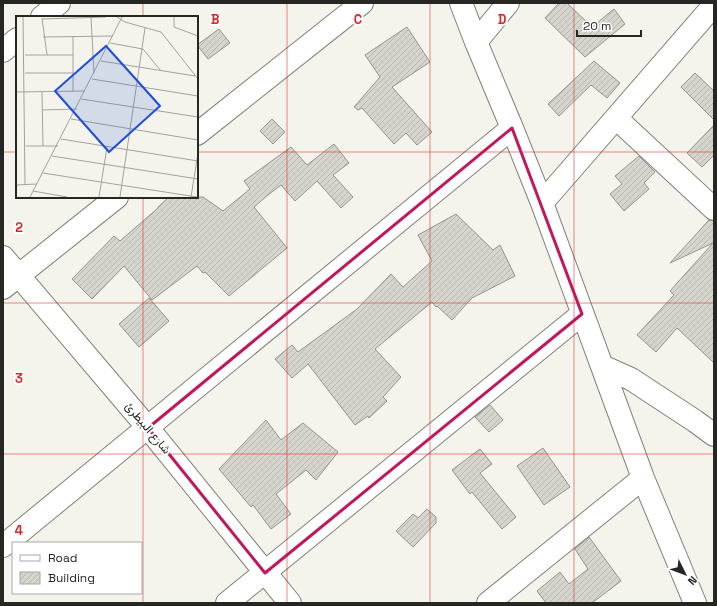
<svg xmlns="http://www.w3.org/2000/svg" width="717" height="606" font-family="'Space Grotesk',Vazirmatn,sans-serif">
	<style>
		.building { fill: url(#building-hatch); stroke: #95948c }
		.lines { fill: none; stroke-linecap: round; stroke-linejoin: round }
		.street-casing { stroke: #818179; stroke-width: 24 }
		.street { stroke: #fff; stroke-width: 22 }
		.marked { fill: none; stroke: #c2185b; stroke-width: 3; stroke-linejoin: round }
		.grid { fill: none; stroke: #d62828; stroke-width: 1; stroke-opacity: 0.55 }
		.labels { text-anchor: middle; stroke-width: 4; stroke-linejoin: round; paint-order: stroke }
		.street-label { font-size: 12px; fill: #262623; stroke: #fff }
		.inset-road { fill: none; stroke: #a2a29c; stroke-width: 1 }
		.view { fill: #1d4ed8; fill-opacity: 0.15; stroke: #1d4ed8; stroke-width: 2 }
		.inset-edge { fill: none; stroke: #262623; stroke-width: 2 }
		.grid-label { font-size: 13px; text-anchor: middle; font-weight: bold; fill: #d62828; stroke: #fff; stroke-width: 4; stroke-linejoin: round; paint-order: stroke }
	</style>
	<defs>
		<pattern id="building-hatch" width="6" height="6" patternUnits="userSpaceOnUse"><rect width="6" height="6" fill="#d6d5cd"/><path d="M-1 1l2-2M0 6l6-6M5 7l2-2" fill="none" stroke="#b8b7b0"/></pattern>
	</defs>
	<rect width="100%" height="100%" fill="#f5f4ec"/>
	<path class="building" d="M 559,3 L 567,3 L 592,27 L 614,9 L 625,24 L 585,57 L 545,18 Z
		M 407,27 L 430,62 L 392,87 L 432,132 L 417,145 L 406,133 L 394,144 L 362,108 L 358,110 L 354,107 L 380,77 L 365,55 Z
		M 219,29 L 230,43 L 208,59 L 197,45 Z
		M 594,61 L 620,83 L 607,98 L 591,85 L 559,116 L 548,104 Z
		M 695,73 L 714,91 L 714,120 L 681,87 Z
		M 272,119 L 285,132 L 273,144 L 260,131 Z
		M 714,125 L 714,155 L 702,167 L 687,153 Z
		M 334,144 L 349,163 L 333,175 L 353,197 L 341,208 L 317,181 L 295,201 L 281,185 L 268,195 L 254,207 L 287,248 L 229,296 L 205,272 L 203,273 L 197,266 L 152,300 L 124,266 L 92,299 L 72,279 L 114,236 L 120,241 L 158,208 L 158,207 L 169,197 L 203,197 L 223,211 L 250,189 L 244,181 L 291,147 L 307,165 Z
		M 639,156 L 655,172 L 644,183 L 649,189 L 624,211 L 610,194 L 622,184 L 615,176 Z
		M 456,214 L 493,250 L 500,245 L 515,276 L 472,298 L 452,320 L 437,306 L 436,307 L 432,302 L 375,349 L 401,377 L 383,397 L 387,401 L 369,418 L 368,416 L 355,425 L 308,364 L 292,378 L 275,359 L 292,345 L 298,352 L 357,309 L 391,274 L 403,287 L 432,261 L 418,235 Z
		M 709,220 L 714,221 L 714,363 L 677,328 L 656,352 L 637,335 L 674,295 L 670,291 L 713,243 L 670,263 Z
		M 149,298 L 169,321 L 139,347 L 119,324 Z
		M 490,405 L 503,420 L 489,432 L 475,417 Z
		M 266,420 L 281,440 L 303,423 L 338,452 L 316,480 L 306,470 L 276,494 L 291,514 L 271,529 L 253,505 L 251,507 L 219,469 Z
		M 543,448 L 570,487 L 544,505 L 517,466 Z
		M 480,449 L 492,464 L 480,473 L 516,517 L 502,529 L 472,492 L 470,494 L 452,470 Z
		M 427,509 L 436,517 L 436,523 L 413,547 L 396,531 L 413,514 L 418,518 Z
		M 589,537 L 621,581 L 592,603 L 546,603 L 537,591 L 560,572 L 569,584 L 588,569 L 575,549 Z"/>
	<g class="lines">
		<g class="street-casing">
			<path id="street" d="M 461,3 L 476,42 L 512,128 L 542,203 L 643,478 L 695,603
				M 42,17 L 59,3
				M 476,42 L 508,3
				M 3,51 L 17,39
				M 616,118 L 714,209
				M 197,134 L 362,3
				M 542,203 L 714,5
				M 3,257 L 148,428 L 290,603
				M 3,288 L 117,197
				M 602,366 L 631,379 L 695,421 L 714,435
				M 3,546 L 512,128
				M 227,603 L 582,314
				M 488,603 L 643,478"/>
		</g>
		<use href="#street" class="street"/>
	</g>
	<path class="marked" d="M 512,128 L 582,314 L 265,573 L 148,428 Z"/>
	<path class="grid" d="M 143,3 L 143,17M 287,3 L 287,603M 430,3 L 430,603M 574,3 L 574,603M 3,152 L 17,152M 197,152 L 714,152M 143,197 L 143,603M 3,303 L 714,303M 3,454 L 714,454"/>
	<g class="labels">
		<g class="street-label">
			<text transform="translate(148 428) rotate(50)" y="4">شارع البيطرئ</text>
		</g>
	</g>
	<g transform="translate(16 16)">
		<rect width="182" height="182" fill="#f5f4ec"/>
		<path class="inset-road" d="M 7,1 L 9,168M 75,1 L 78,57M 101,1 L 109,6 L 145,16 L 182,63M 158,1 L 158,11 L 182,20M 26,2 L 31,39M 26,3 L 90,1M 27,21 L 97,20M 94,27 L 127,33 L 145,55M 9,39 L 57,39M 85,45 L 179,60M 9,57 L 57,57M 76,63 L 182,80M 57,75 L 57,21M 0,76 L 69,75M 26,76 L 27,130M 65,83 L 182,101M 26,94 L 61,93M 55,103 L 182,124M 45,123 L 182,145M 10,130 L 42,130M 36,140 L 182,163M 27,157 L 181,181M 0,169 L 21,168M 17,175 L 51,181M 14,181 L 106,1M 83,181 L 91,131M 104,181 L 129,12M 175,181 L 182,137"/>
		<path class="view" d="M 90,30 L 144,90 L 93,136 L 39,75 Z"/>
		<rect width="182" height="182" class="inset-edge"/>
	</g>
	<g class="grid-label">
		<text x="215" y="24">B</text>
		<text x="358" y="24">C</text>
		<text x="502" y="24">D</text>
		<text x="19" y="232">2</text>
		<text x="19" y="383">3</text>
		<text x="19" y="535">4</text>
	</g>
	<rect width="717" height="606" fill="none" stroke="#262623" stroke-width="8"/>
	<rect x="12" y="542" width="130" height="52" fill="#ffffff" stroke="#a8a8a7"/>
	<rect x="20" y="555" width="20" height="6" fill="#ffffff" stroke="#a8a8a7"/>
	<text x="48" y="562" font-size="12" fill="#262623">Road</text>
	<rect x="20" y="572" width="20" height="12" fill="url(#building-hatch)" stroke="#a8a8a7"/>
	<text x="48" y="582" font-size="12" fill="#262623">Building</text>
	<g transform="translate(685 574) rotate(132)" stroke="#ffffff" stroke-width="3" paint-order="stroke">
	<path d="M0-3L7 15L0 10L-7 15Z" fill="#262623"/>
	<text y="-6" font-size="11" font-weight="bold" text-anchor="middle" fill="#262623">N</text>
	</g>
	<path d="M577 30v6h64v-6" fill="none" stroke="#262623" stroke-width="2"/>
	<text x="583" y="30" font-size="12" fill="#262623" stroke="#ffffff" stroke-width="3" paint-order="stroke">20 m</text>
</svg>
